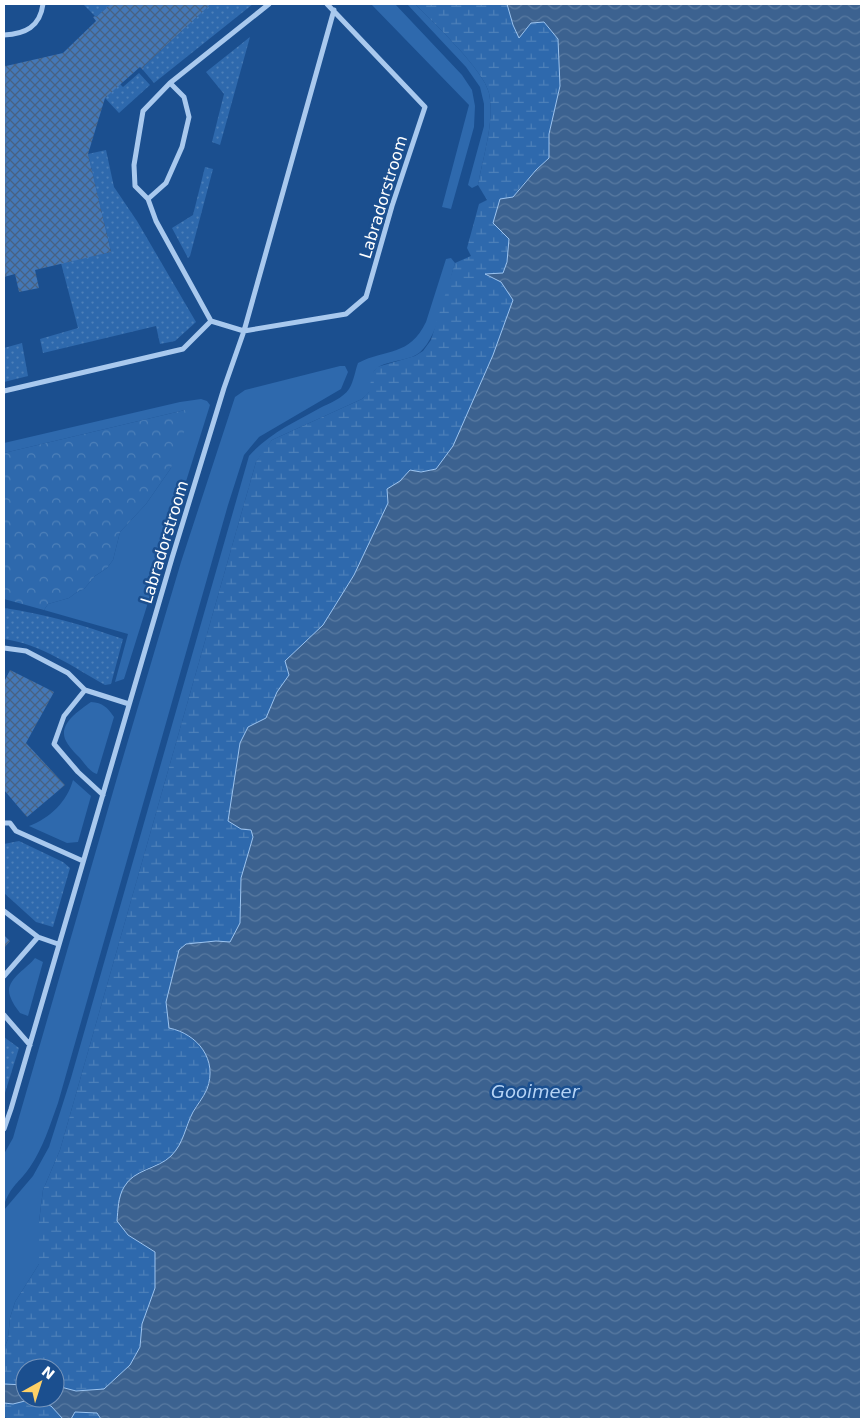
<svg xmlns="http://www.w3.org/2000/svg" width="865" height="1423" font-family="'DejaVu Sans',sans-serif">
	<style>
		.grass { fill: #2e69ad }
		.forest { fill: url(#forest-crowns) }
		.wetland { fill: url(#wetland-marsh) }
		.park { fill: url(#park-dots) }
		.water { fill: url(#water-waves); stroke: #9cc4f0 }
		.building { fill: url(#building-cross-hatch) }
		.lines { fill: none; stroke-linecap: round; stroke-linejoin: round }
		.street { stroke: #a9c9ee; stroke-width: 5 }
		.labels { text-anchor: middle; stroke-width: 5; stroke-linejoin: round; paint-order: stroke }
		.street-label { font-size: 16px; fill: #fff; stroke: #1b4f8f }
		.water-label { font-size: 18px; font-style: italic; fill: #b5d3f5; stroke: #1b4f8f }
	</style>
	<defs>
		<pattern id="forest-crowns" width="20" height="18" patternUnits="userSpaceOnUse" patternTransform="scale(1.25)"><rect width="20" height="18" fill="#2e69ad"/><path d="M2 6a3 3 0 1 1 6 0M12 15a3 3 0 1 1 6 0" fill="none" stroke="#4d80b9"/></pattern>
		<pattern id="wetland-marsh" width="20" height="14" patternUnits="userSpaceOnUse" patternTransform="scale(1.25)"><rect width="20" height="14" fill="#2e69ad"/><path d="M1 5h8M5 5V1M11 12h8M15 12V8" fill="none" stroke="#4d80b9"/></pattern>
		<pattern id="park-dots" width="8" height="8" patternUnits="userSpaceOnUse" patternTransform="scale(1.25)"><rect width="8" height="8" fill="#2e69ad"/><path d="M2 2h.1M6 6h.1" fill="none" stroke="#4d80b9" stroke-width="1.8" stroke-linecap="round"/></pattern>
		<pattern id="water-waves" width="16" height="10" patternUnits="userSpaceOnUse" patternTransform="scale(1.25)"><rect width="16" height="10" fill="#3c6290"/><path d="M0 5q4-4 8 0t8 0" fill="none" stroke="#597aa1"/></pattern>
		<pattern id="building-cross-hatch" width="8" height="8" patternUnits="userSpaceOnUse" patternTransform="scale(1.25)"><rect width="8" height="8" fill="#4478b7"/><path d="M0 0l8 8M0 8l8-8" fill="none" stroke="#486282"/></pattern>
	</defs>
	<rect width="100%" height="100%" fill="#1b4f8f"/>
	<path class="grass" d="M 371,4 L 395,4 L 462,75 L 472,90 L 475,106 L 474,127 L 451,209 L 442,207 L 469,105 Z
		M 407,4 L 415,4 C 433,22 484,70 489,93 C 495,122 483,156 478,185 L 472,188 L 468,185 L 469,181 L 484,126 L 484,104 L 480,87 L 466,67 Z
		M 451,258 L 455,263 C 448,286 437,344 416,355 C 406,361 384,361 376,369 C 370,375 373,383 370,391 C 368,394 364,397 362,399 L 272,440 L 256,462 L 60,1150 L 43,1190 L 39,1222 L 39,1264 L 15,1302 L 10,1318 L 8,1339 L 4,1349 L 4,1210 L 33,1176 L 49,1147 L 71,1078 L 249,456 C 268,434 295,422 320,408 C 330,403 343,398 349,389 C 354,381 355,371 358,363 C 387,348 409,357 426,322 L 446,259 Z
		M 340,366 L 345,366 L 348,372 L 341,389 L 259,437 L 244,455 L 228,505 L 58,1103 C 50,1125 43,1148 30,1167 C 19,1183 11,1185 4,1205 L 4,1154 L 13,1138 L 119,771 L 181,562 L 235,397 L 245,390 Z
		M 201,399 L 207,401 L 210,405 L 124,679 L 115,682 L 128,634 L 44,610 L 48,604 L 69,598 L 77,592 L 84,589 L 95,576 L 107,568 L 113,560 L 120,532 L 146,504 L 171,468 L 185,410 L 4,453 L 4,443 L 180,402 Z
		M 91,702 C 103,703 107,707 114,717 L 97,774 C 90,772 85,764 80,758 C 75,753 68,746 65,739 C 59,723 80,710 91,702 Z
		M 73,780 L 91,796 L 78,842 L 67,843 L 29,826 C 50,818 67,802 73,780 Z
		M 35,958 L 43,962 L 28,1016 L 20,1013 C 16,1008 12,1002 10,996 C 4,980 27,969 35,958 Z"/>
	<path class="forest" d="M 185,410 L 188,421 L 171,468 L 146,504 L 120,532 L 113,560 L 107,568 L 95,576 L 84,589 L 77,592 L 69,598 L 48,604 L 44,610 L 4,599 L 4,453 Z"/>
	<path class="wetland" d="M 415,4 L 507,4 L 513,25 L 519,38 L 531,23 L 544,22 L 558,39 L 560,86 L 549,134 L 549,158 C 541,165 516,189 513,199 C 506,223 513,250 503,273 L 486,275 L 501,282 L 513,300 L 493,355 L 453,446 L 436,469 L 421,472 L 410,470 L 400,481 L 387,489 L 388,503 L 354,575 L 323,625 L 286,661 L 289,675 L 277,692 L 266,718 L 248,727 L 241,829 L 251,830 L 253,837 L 241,878 L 240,923 L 230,942 L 216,941 L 169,1028 C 198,1034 219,1061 206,1090 C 202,1099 196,1105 192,1113 C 185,1128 183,1147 169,1158 C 160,1165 144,1167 135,1176 C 123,1189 119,1203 117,1221 L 128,1235 L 155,1252 L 155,1288 L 142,1324 L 140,1347 L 130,1365 L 105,1389 L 76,1391 L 55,1387 L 55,1368 L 25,1368 L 25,1385 L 4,1384 L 4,1349 L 8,1339 L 10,1318 L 15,1302 L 39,1264 L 39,1222 L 43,1190 L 60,1150 L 256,462 L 263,451 L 272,440 L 362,399 L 369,392 L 372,374 L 377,367 L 415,356 L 423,351 L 431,340 L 455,263 L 471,256 L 467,248 L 479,204 L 487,200 L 478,185 C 483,156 495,122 489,93 C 484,70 433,22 415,4 Z
		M 29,1400 L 51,1406 L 63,1419 L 67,1419 L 7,1419 L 4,1416 L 4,1403 L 13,1404 Z
		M 75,1412 L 98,1413 L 101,1419 L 71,1419 Z"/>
	<path class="park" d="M 83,4 L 111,4 L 96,17 Z
		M 211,4 L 253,4 L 154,83 L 143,70 L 144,69 L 143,67 Z
		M 250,37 L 220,145 L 212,142 L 224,94 L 206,72 Z
		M 139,73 L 150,85 L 119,113 L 105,98 L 120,84 L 123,87 Z
		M 106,150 L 114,187 L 137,221 L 196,322 L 175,341 L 160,344 L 156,326 L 43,353 L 40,339 L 78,328 L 61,263 L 111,252 L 88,154 Z
		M 205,167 L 213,169 L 190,256 L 188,258 L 172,228 L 193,215 Z
		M 22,343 L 28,376 L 4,382 L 4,348 Z
		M 4,608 C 46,614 82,625 123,639 L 111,684 L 105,685 C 73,667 41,644 4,639 Z
		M 19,841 L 63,862 L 70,868 L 53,927 L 36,922 L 4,893 L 4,844 Z
		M 4,1037 L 19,1048 L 4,1096 Z"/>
	<path class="water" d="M 507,4 L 861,4 L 861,1419 L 101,1419 L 97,1413 L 75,1412 L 71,1419 L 63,1419 L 51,1406 L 40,1402 L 29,1400 L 13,1404 L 4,1403 L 4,1384 L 25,1385 L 25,1398 L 55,1398 L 55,1387 L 57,1386 L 76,1391 L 104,1389 L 130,1365 L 140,1347 L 142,1324 L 155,1288 L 155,1252 L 128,1235 L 117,1221 C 118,1210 118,1197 124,1187 C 134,1169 158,1169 171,1156 C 184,1143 185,1127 193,1112 C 197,1105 203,1098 207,1089 C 218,1060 198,1034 169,1028 L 166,1002 L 179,950 L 186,944 L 216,941 L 230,942 L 240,923 L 241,878 L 253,837 L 251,830 L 241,829 L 228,821 L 240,743 L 248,727 L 266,718 L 277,692 L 289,675 L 285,661 L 323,625 L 354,575 L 388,503 L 387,489 L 400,481 L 410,470 L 421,472 L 436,469 L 453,446 L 493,355 L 513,300 L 501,282 L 485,274 L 503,273 L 507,262 L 509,239 L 493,223 L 500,199 L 513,197 L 536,170 L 549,158 L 549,134 L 560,86 L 558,39 L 544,22 L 531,23 L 519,38 L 513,25 Z"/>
	<path class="building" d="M 111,4 L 211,4 L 143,67 L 144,69 L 143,70 L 140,67 L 105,98 L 88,154 L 111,252 L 35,270 L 39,288 L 19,292 L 15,274 L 4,277 L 4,65 L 6,66 L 63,53 L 96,21 L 93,17 L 95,16 L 96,17 Z
		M 10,670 L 54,692 L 26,743 L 65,785 L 27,817 L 4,790 L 4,682 Z
		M 4,935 L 10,941 L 4,948 Z"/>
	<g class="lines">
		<path class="street" d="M 269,4 L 170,83 L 143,111 L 134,165 L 135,186 L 148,199 L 156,221 L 211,321 L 244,331 L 346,314 L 366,297 L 392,206 L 425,107 L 327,4
			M 4,35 C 25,34 40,27 43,4
			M 148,199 L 166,183 L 182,147 L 189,117 L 184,97 L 170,83
			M 4,391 L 183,349 L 211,321
			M 4,648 L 26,651 L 68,673 L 85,690 L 129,704
			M 85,690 L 64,716 L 54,744 L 78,772 L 103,795
			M 4,823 L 10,823 L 16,831 L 83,861
			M 4,911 L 38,937 L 58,944
			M 4,976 L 38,937
			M 4,1015 L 30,1045
			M 4,1129 L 11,1109 L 172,558 L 224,388 L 244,331 L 334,10"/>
	</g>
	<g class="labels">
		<g class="street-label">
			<text transform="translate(383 197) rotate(-73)" y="6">Labradorstroom</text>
			<text transform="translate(164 542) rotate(-73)" y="6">Labradorstroom</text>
		</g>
		<g class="water-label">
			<text x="535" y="1098">Gooimeer</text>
		</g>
	</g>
	<rect width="865" height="1423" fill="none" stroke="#ffffff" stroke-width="10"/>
	<g transform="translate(40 1383) rotate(39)"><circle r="24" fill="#1b4f8f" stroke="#7695bc"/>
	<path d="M0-4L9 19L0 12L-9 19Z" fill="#ffd166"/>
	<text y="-8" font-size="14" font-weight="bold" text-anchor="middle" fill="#ffffff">N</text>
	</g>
</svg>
